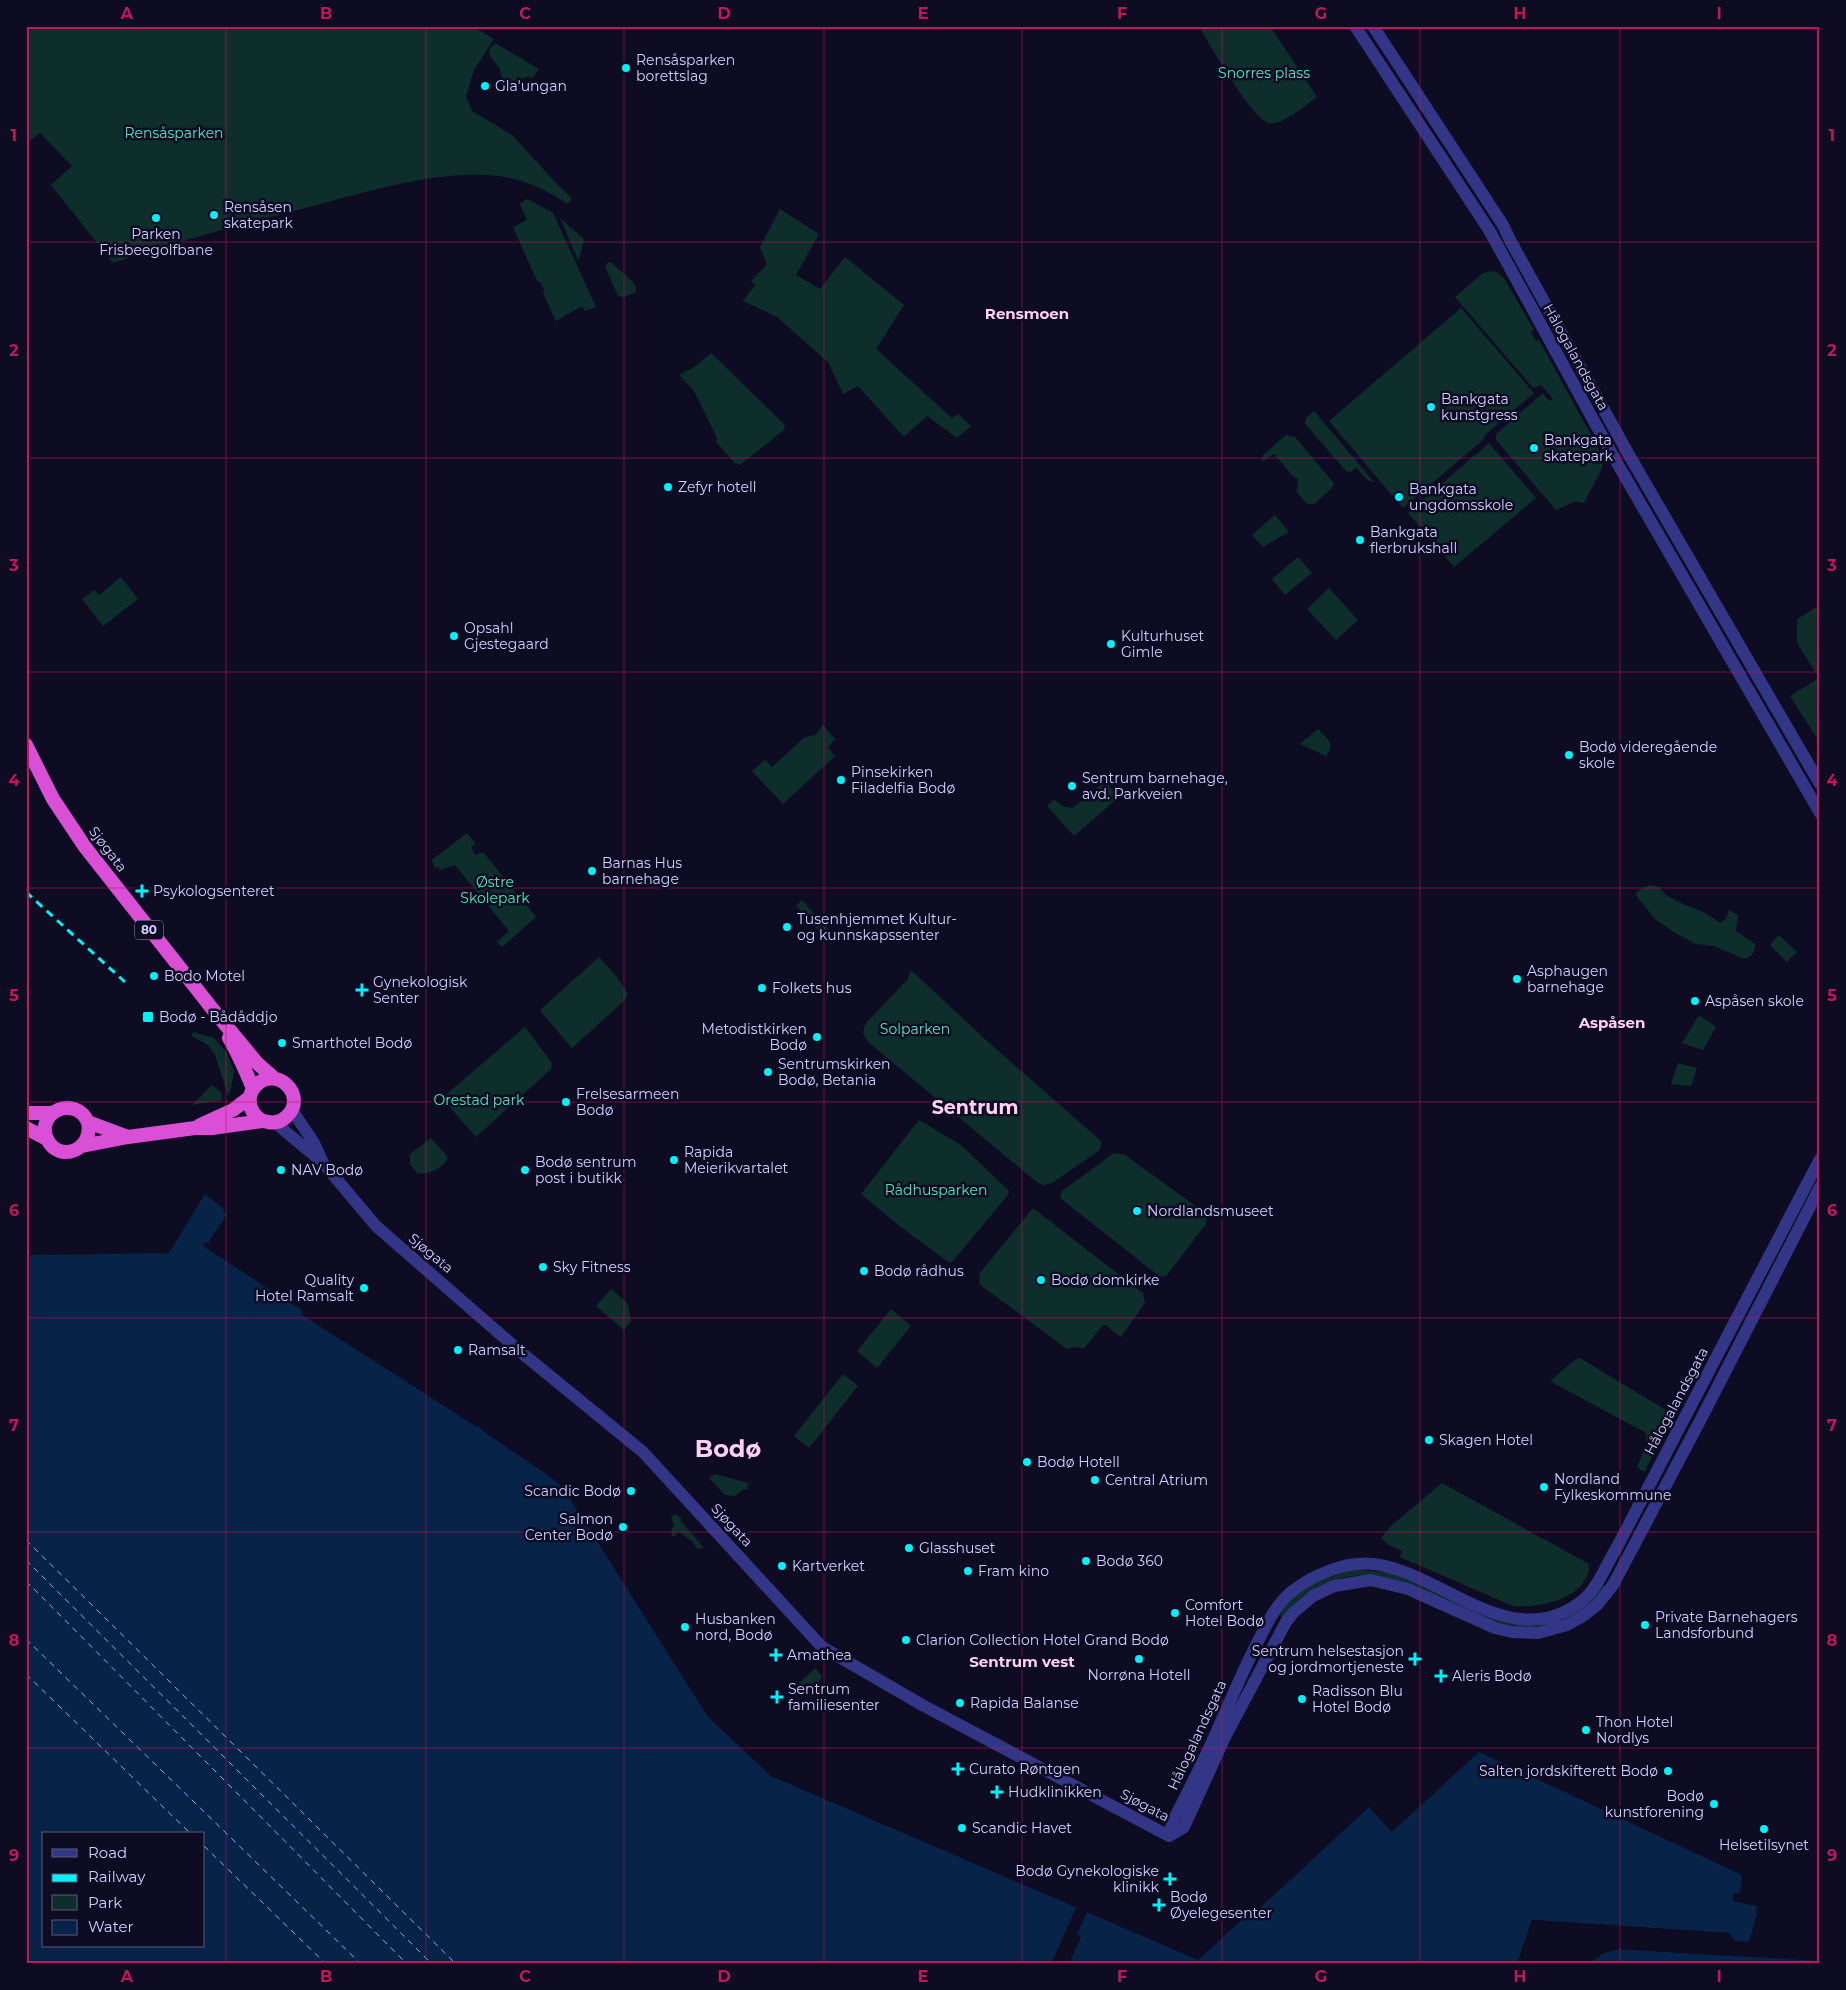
<svg xmlns="http://www.w3.org/2000/svg" width="1846" height="1990" font-family="Montserrat,sans-serif">
	<style>
		.green { fill: #0e2e2b }
		.water { fill: #072347; fill-rule: evenodd }
		.pier { fill: #0e0c23 }
		.lines { fill: none; stroke-linecap: round; stroke-linejoin: round }
		.ferry { stroke: #5cbfff; stroke-width: 1; stroke-dasharray: 6 5; stroke-linecap: butt }
		.tertiary { stroke: #333686; stroke-width: 12 }
		.trunk { stroke: #d94fd6; stroke-width: 14 }
		.rail { stroke: #00f2f9; stroke-width: 3; stroke-dasharray: 8 6; stroke-linecap: butt }
		.grid { fill: none; stroke: #c2185b; stroke-width: 1; stroke-opacity: 0.55 }
		.poi-dot { fill: #00f2f9; stroke: #0e0c23; stroke-width: 2 }
		.labels { text-anchor: middle; stroke-width: 5; stroke-linejoin: round; paint-order: stroke }
		.shield { fill: #0e0c23; stroke: #9694bd; stroke-width: 1 }
		.shield-label { font-size: 12px; font-weight: bold; fill: #d0ceff }
		.poi-label { font-size: 14px; fill: #d0ceff; stroke: #0e0c23; text-anchor: start }
		.park-label { font-size: 14px; fill: #50e9b8; stroke: #0e0c23 }
		.street-label { font-size: 14px; fill: #d0ceff; stroke: #0e0c23 }
		.neighbourhood-label { font-size: 15px; font-weight: bold; fill: #ffd0f1; stroke: #0e0c23 }
		.district-label { font-size: 19px; font-weight: bold; fill: #ffd0f1; stroke: #0e0c23 }
		.town-label { font-size: 24px; font-weight: bold; fill: #ffd0f1; stroke: #0e0c23 }
		.neatline { fill: none; stroke: #c2185b; stroke-width: 2 }
		.grid-label { font-size: 16px; text-anchor: middle; font-weight: bold; fill: #c2185b }
	</style>
	<rect width="100%" height="100%" fill="#0e0c23"/>
	<path class="green" d="M 26,26 L 472,26 L 494,39 L 474,70 L 466,96 L 472,111 L 512,135 L 557,184 L 572,198 L 568,204 C 546,190 524,179 498,176 C 441,169 368,191 313,206 C 246,223 179,241 113,263 L 51,185 L 72,166 L 40,133 L 26,144 Z
		M 1201,26 L 1270,26 L 1317,97 C 1307,104 1282,126 1270,123 C 1252,120 1213,49 1202,32 Z
		M 495,43 L 539,69 L 532,78 L 528,76 L 513,84 L 504,82 L 501,76 L 500,69 L 489,54 L 490,48 Z
		M 527,199 L 553,213 L 596,307 L 585,311 L 582,306 L 556,321 L 543,293 L 544,289 L 541,283 L 537,281 L 513,227 L 527,220 L 520,204 Z
		M 780,209 L 819,234 L 796,275 L 820,289 L 845,257 L 904,305 L 876,349 L 952,418 L 958,414 L 971,426 L 957,438 L 927,416 L 904,437 L 858,386 L 843,394 L 828,362 L 777,317 L 743,301 L 755,285 L 751,281 L 767,264 L 760,247 Z
		M 560,218 L 584,239 L 579,260 L 578,260 Z
		M 611,262 L 634,283 L 636,288 L 635,293 L 624,297 L 618,296 L 605,267 L 607,263 Z
		M 1490,271 L 1497,272 L 1504,278 L 1534,330 L 1531,332 L 1536,341 L 1539,340 L 1603,457 L 1602,468 L 1584,503 L 1576,501 L 1556,510 L 1496,440 L 1496,434 L 1543,393 L 1549,401 L 1553,399 L 1541,385 L 1533,388 L 1455,297 L 1483,273 Z
		M 1461,308 L 1534,393 L 1485,435 L 1484,439 L 1403,508 L 1329,421 Z
		M 711,353 L 785,425 L 784,430 L 740,465 L 735,463 L 716,442 L 717,438 L 694,391 L 679,375 L 696,366 Z
		M 1314,411 L 1374,482 L 1367,480 L 1356,467 L 1351,472 L 1346,471 L 1305,424 L 1306,418 Z
		M 1286,435 L 1295,437 L 1333,482 L 1334,485 L 1332,488 L 1314,504 L 1307,504 L 1297,492 L 1298,479 L 1292,475 L 1274,454 L 1262,462 L 1263,455 Z
		M 1489,443 L 1536,498 L 1454,567 L 1408,513 Z
		M 1275,515 L 1289,532 L 1263,547 L 1252,535 Z
		M 1298,557 L 1312,573 L 1285,595 L 1272,579 Z
		M 121,577 L 138,599 L 103,626 L 82,599 L 94,590 L 99,595 Z
		M 1329,588 L 1358,620 L 1336,640 L 1307,609 Z
		M 1820,605 L 1820,743 L 1790,696 L 1819,678 L 1797,643 L 1797,619 Z
		M 823,725 L 835,739 L 828,747 L 835,756 L 783,804 L 752,771 L 765,760 L 772,767 L 805,737 L 815,735 Z
		M 1318,729 C 1327,739 1336,743 1326,756 L 1300,744 Z
		M 1105,781 L 1119,797 L 1074,836 L 1047,806 L 1054,800 L 1064,807 L 1073,808 Z
		M 467,833 L 476,844 L 471,847 L 475,855 L 483,852 L 536,917 L 502,947 L 497,942 L 509,931 L 455,865 L 440,870 L 438,866 L 435,868 L 432,860 Z
		M 1650,885 L 1659,887 L 1666,895 L 1681,903 L 1703,912 L 1721,923 L 1726,918 L 1729,910 L 1738,915 L 1736,931 L 1755,944 C 1755,952 1752,957 1744,959 L 1714,946 L 1696,944 L 1677,934 L 1655,919 L 1635,894 L 1639,890 Z
		M 802,900 L 829,930 L 823,935 L 796,906 Z
		M 1779,935 L 1797,952 L 1787,962 L 1771,946 L 1771,943 Z
		M 599,957 L 616,976 L 628,994 L 625,1000 L 572,1048 L 541,1012 L 541,1009 Z
		M 911,970 L 988,1042 L 1101,1141 L 1100,1150 L 1052,1183 L 1044,1185 L 1038,1183 L 868,1042 L 863,1033 L 865,1024 L 907,980 Z
		M 1699,1015 L 1716,1027 L 1703,1050 L 1682,1043 Z
		M 525,1027 L 552,1063 L 551,1069 L 476,1137 L 442,1098 Z
		M 193,1032 L 214,1038 L 227,1053 L 234,1071 L 231,1089 L 228,1096 L 215,1055 L 208,1045 L 192,1036 Z
		M 1678,1063 L 1697,1068 L 1691,1086 L 1671,1084 Z
		M 212,1085 L 221,1092 L 223,1100 L 192,1105 Z
		M 919,1120 L 961,1145 L 1009,1191 L 1008,1195 L 952,1262 L 950,1263 L 902,1228 L 861,1194 Z
		M 431,1138 L 447,1156 L 447,1160 C 441,1169 428,1175 417,1173 L 410,1164 L 410,1154 Z
		M 1114,1153 L 1125,1155 L 1205,1213 L 1207,1219 L 1206,1224 L 1167,1275 L 1163,1277 L 1159,1276 L 1060,1198 L 1062,1191 Z
		M 1033,1208 L 1144,1294 L 1143,1295 L 1145,1303 L 1121,1337 L 1104,1324 L 1084,1348 L 1076,1347 L 1067,1349 L 979,1284 L 980,1275 L 979,1274 Z
		M 611,1289 L 628,1304 L 631,1321 L 624,1330 L 596,1306 Z
		M 891,1309 L 911,1326 L 877,1368 L 857,1351 Z
		M 1580,1358 L 1669,1412 L 1670,1421 L 1645,1471 L 1642,1471 L 1637,1467 L 1646,1446 L 1646,1433 L 1550,1381 L 1576,1359 Z
		M 843,1374 L 858,1386 L 809,1448 L 794,1436 Z
		M 715,1474 L 748,1483 L 747,1490 L 744,1489 L 735,1496 L 725,1495 L 709,1478 Z
		M 1442,1483 L 1589,1564 C 1589,1568 1589,1573 1587,1576 C 1576,1601 1537,1608 1513,1606 L 1400,1557 L 1402,1551 L 1387,1544 L 1381,1538 L 1392,1525 Z
		M 675,1514 L 682,1519 L 681,1521 L 704,1548 L 697,1549 L 693,1542 L 679,1532 L 676,1533 L 675,1536 L 672,1536 L 671,1529 L 674,1526 L 671,1517 Z
		M 1350,1570 L 1363,1570 L 1392,1573 L 1534,1623 L 1602,1584 L 1606,1587 C 1599,1594 1593,1603 1585,1609 C 1580,1613 1574,1615 1568,1618 C 1480,1662 1405,1531 1309,1592 C 1298,1599 1291,1609 1282,1618 L 1280,1616 C 1288,1590 1327,1578 1350,1570 Z
		M 815,1668 L 822,1676 L 817,1687 L 811,1690 L 802,1690 L 799,1685 L 799,1683 Z"/>
	<path class="water" d="M 205,1194 L 224,1209 L 223,1211 L 227,1214 L 209,1241 L 210,1245 L 206,1242 L 203,1246 L 303,1311 L 301,1314 L 321,1327 L 477,1427 L 479,1426 L 483,1431 L 552,1478 L 564,1489 L 708,1717 L 771,1776 L 1198,1960 L 1246,1916 L 1248,1919 L 1369,1807 L 1392,1832 L 1479,1752 L 1742,1875 L 1740,1893 L 1733,1893 L 1733,1901 L 1756,1906 L 1757,1914 L 1749,1942 L 1734,1941 L 1729,1933 L 1532,1920 L 1517,1964 L 26,1964 L 26,1255 L 169,1253 ZM 44,1834 L 204,1834 L 204,1946 L 44,1946 Z
		M 1619,1949 L 1820,1961 L 1820,1964 L 1587,1964 L 1604,1953 Z"/>
	<path class="pier" d="M 1076,1908 L 1087,1912 L 1077,1934 L 1081,1937 L 1069,1964 L 1051,1964 Z
		M 1532,1920 L 1729,1933 L 1734,1941 L 1749,1942 L 1749,1945 L 1733,1943 L 1727,1935 L 1534,1922 L 1519,1964 L 1517,1964 Z
		M 1619,1947 L 1749,1954 L 1750,1957 L 1619,1949 L 1604,1953 L 1585,1964 L 1602,1951 Z"/>
	<g class="lines">
		<path class="ferry" d="M 26,1540 L 456,1964
			M 26,1560 L 432,1964
			M 26,1581 L 407,1964
			M 26,1639 L 361,1964
			M 26,1674 L 191,1834
			M 204,1846 L 326,1964"/>
		<path class="tertiary" d="M 1355,26 L 1489,230 L 1617,463 L 1820,813
			M 1373,26 L 1503,225 L 1510,240 L 1629,455 L 1820,784
			M 292,1110 L 314,1143 L 323,1163 L 376,1226 L 523,1354 L 643,1452 L 822,1647 L 924,1706 L 1169,1836
			M 274,1122 L 321,1161
			M 1169,1836 L 1173,1821 C 1188,1792 1203,1762 1216,1733 C 1229,1704 1241,1675 1255,1647 C 1265,1628 1274,1607 1290,1593 C 1312,1575 1345,1561 1374,1564 C 1443,1573 1512,1656 1582,1601 C 1598,1588 1606,1565 1617,1547 L 1820,1159
			M 1169,1836 L 1184,1827 L 1225,1737 L 1286,1622 L 1293,1613 L 1313,1596 L 1334,1586 L 1371,1580 L 1408,1589 L 1495,1628 L 1512,1632 L 1538,1633 L 1567,1625 L 1583,1616 L 1597,1605 L 1613,1585 L 1701,1419 L 1820,1187"/>
		<path class="trunk" d="M 26,745 L 53,799 L 85,847 L 214,1011 L 257,1063 L 274,1078
			M 229,1038 C 238,1053 245,1070 252,1086 C 253,1090 251,1092 250,1097 C 248,1109 256,1120 268,1122 C 274,1123 281,1122 286,1117 C 310,1096 274,1061 253,1089
			M 26,1113 L 53,1113
			M 88,1122 C 94,1150 59,1164 47,1139 C 35,1112 75,1094 88,1122 L 128,1137
			M 200,1125 L 233,1110 L 250,1097
			M 26,1128 L 47,1139
			M 82,1146 L 128,1137 L 195,1128 L 212,1128 L 262,1121"/>
		<path class="rail" d="M 26,892 L 125,982"/>
	</g>
	<path class="grid" d="M 226,26 L 226,1964M 426,26 L 426,1964M 624,26 L 624,1964M 824,26 L 824,1964M 1022,26 L 1022,1964M 1222,26 L 1222,1964M 1420,26 L 1420,1964M 1620,26 L 1620,1964M 26,242 L 1820,242M 26,458 L 1820,458M 26,672 L 1820,672M 26,888 L 1820,888M 26,1102 L 1820,1102M 26,1318 L 1820,1318M 26,1532 L 1820,1532M 26,1748 L 1820,1748"/>
	<g class="poi-dot">
		<circle cx="626" cy="68" r="5"/>
		<circle cx="485" cy="86" r="5"/>
		<circle cx="214" cy="215" r="5"/>
		<circle cx="156" cy="218" r="5"/>
		<circle cx="1431" cy="407" r="5"/>
		<circle cx="1534" cy="448" r="5"/>
		<circle cx="668" cy="487" r="5"/>
		<circle cx="1399" cy="497" r="5"/>
		<circle cx="1360" cy="540" r="5"/>
		<circle cx="454" cy="636" r="5"/>
		<circle cx="1111" cy="644" r="5"/>
		<circle cx="1569" cy="755" r="5"/>
		<circle cx="841" cy="780" r="5"/>
		<circle cx="1072" cy="786" r="5"/>
		<circle cx="592" cy="871" r="5"/>
		<path d="M139.5 883.5h5v5h5v5h-5v5h-5v-5h-5v-5h5z"/>
		<circle cx="787" cy="927" r="5"/>
		<circle cx="154" cy="976" r="5"/>
		<circle cx="1517" cy="979" r="5"/>
		<circle cx="762" cy="988" r="5"/>
		<path d="M359.5 982.5h5v5h5v5h-5v5h-5v-5h-5v-5h5z"/>
		<circle cx="1695" cy="1001" r="5"/>
		<rect x="142" y="1011" width="12" height="12" rx="2.5"/>
		<circle cx="817" cy="1037" r="5"/>
		<circle cx="282" cy="1043" r="5"/>
		<circle cx="768" cy="1072" r="5"/>
		<circle cx="566" cy="1102" r="5"/>
		<circle cx="674" cy="1160" r="5"/>
		<circle cx="281" cy="1170" r="5"/>
		<circle cx="525" cy="1170" r="5"/>
		<circle cx="1137" cy="1211" r="5"/>
		<circle cx="543" cy="1267" r="5"/>
		<circle cx="864" cy="1271" r="5"/>
		<circle cx="1041" cy="1280" r="5"/>
		<circle cx="364" cy="1288" r="5"/>
		<circle cx="458" cy="1350" r="5"/>
		<circle cx="1429" cy="1440" r="5"/>
		<circle cx="1027" cy="1462" r="5"/>
		<circle cx="1095" cy="1480" r="5"/>
		<circle cx="1544" cy="1487" r="5"/>
		<circle cx="631" cy="1491" r="5"/>
		<circle cx="623" cy="1527" r="5"/>
		<circle cx="909" cy="1548" r="5"/>
		<circle cx="1086" cy="1561" r="5"/>
		<circle cx="782" cy="1566" r="5"/>
		<circle cx="968" cy="1571" r="5"/>
		<circle cx="1175" cy="1613" r="5"/>
		<circle cx="1645" cy="1625" r="5"/>
		<circle cx="685" cy="1627" r="5"/>
		<circle cx="906" cy="1640" r="5"/>
		<path d="M773.5 1647.5h5v5h5v5h-5v5h-5v-5h-5v-5h5z"/>
		<circle cx="1139" cy="1659" r="5"/>
		<path d="M1412.5 1651.5h5v5h5v5h-5v5h-5v-5h-5v-5h5z"/>
		<path d="M1438.5 1668.5h5v5h5v5h-5v5h-5v-5h-5v-5h5z"/>
		<path d="M774.5 1689.5h5v5h5v5h-5v5h-5v-5h-5v-5h5z"/>
		<circle cx="1302" cy="1699" r="5"/>
		<circle cx="960" cy="1703" r="5"/>
		<circle cx="1586" cy="1730" r="5"/>
		<path d="M955.5 1761.5h5v5h5v5h-5v5h-5v-5h-5v-5h5z"/>
		<circle cx="1668" cy="1771" r="5"/>
		<path d="M994.5 1784.5h5v5h5v5h-5v5h-5v-5h-5v-5h5z"/>
		<circle cx="1714" cy="1804" r="5"/>
		<circle cx="962" cy="1828" r="5"/>
		<circle cx="1764" cy="1829" r="5"/>
		<path d="M1167.5 1871.5h5v5h5v5h-5v5h-5v-5h-5v-5h5z"/>
		<path d="M1156.5 1897.5h5v5h5v5h-5v5h-5v-5h-5v-5h5z"/>
	</g>
	<g class="labels">
		<rect class="shield" x="135" y="920.5" width="28" height="19" rx="4"/>
		<g class="shield-label">
			<text x="149" y="934">80</text>
		</g>
		<g class="poi-label">
			<text x="636" y="65">Rensåsparken<tspan x="636" dy="16">borettslag</tspan></text>
			<text x="495" y="91">Gla'ungan</text>
			<text x="224" y="212">Rensåsen<tspan x="224" dy="16">skatepark</tspan></text>
			<text x="156" y="239" text-anchor="middle">Parken<tspan x="156" dy="16">Frisbeegolfbane</tspan></text>
			<text x="1441" y="404">Bankgata<tspan x="1441" dy="16">kunstgress</tspan></text>
			<text x="1544" y="445">Bankgata<tspan x="1544" dy="16">skatepark</tspan></text>
			<text x="678" y="492">Zefyr hotell</text>
			<text x="1409" y="494">Bankgata<tspan x="1409" dy="16">ungdomsskole</tspan></text>
			<text x="1370" y="537">Bankgata<tspan x="1370" dy="16">flerbrukshall</tspan></text>
			<text x="464" y="633">Opsahl<tspan x="464" dy="16">Gjestegaard</tspan></text>
			<text x="1121" y="641">Kulturhuset<tspan x="1121" dy="16">Gimle</tspan></text>
			<text x="1579" y="752">Bodø videregående<tspan x="1579" dy="16">skole</tspan></text>
			<text x="851" y="777">Pinsekirken<tspan x="851" dy="16">Filadelfia Bodø</tspan></text>
			<text x="1082" y="783">Sentrum barnehage,<tspan x="1082" dy="16">avd. Parkveien</tspan></text>
			<text x="602" y="868">Barnas Hus<tspan x="602" dy="16">barnehage</tspan></text>
			<text x="153" y="896">Psykologsenteret</text>
			<text x="797" y="924">Tusenhjemmet Kultur-<tspan x="797" dy="16">og kunnskapssenter</tspan></text>
			<text x="1527" y="976">Asphaugen<tspan x="1527" dy="16">barnehage</tspan></text>
			<text x="164" y="981">Bodo Motel</text>
			<text x="373" y="987">Gynekologisk<tspan x="373" dy="16">Senter</tspan></text>
			<text x="772" y="993">Folkets hus</text>
			<text x="1705" y="1006">Aspåsen skole</text>
			<text x="159" y="1022">Bodø - Bådåddjo</text>
			<text x="807" y="1034" text-anchor="end">Metodistkirken<tspan x="807" dy="16">Bodø</tspan></text>
			<text x="292" y="1048">Smarthotel Bodø</text>
			<text x="778" y="1069">Sentrumskirken<tspan x="778" dy="16">Bodø, Betania</tspan></text>
			<text x="576" y="1099">Frelsesarmeen<tspan x="576" dy="16">Bodø</tspan></text>
			<text x="684" y="1157">Rapida<tspan x="684" dy="16">Meierikvartalet</tspan></text>
			<text x="535" y="1167">Bodø sentrum<tspan x="535" dy="16">post i butikk</tspan></text>
			<text x="291" y="1175">NAV Bodø</text>
			<text x="1147" y="1216">Nordlandsmuseet</text>
			<text x="553" y="1272">Sky Fitness</text>
			<text x="874" y="1276">Bodø rådhus</text>
			<text x="354" y="1285" text-anchor="end">Quality<tspan x="354" dy="16">Hotel Ramsalt</tspan></text>
			<text x="1051" y="1285">Bodø domkirke</text>
			<text x="468" y="1355">Ramsalt</text>
			<text x="1439" y="1445">Skagen Hotel</text>
			<text x="1037" y="1467">Bodø Hotell</text>
			<text x="1554" y="1484">Nordland<tspan x="1554" dy="16">Fylkeskommune</tspan></text>
			<text x="1105" y="1485">Central Atrium</text>
			<text x="621" y="1496" text-anchor="end">Scandic Bodø</text>
			<text x="613" y="1524" text-anchor="end">Salmon<tspan x="613" dy="16">Center Bodø</tspan></text>
			<text x="919" y="1553">Glasshuset</text>
			<text x="1096" y="1566">Bodø 360</text>
			<text x="792" y="1571">Kartverket</text>
			<text x="978" y="1576">Fram kino</text>
			<text x="1185" y="1610">Comfort<tspan x="1185" dy="16">Hotel Bodø</tspan></text>
			<text x="1655" y="1622">Private Barnehagers<tspan x="1655" dy="16">Landsforbund</tspan></text>
			<text x="695" y="1624">Husbanken<tspan x="695" dy="16">nord, Bodø</tspan></text>
			<text x="916" y="1645">Clarion Collection Hotel Grand Bodø</text>
			<text x="1404" y="1656" text-anchor="end">Sentrum helsestasjon<tspan x="1404" dy="16">og jordmortjeneste</tspan></text>
			<text x="787" y="1660">Amathea</text>
			<text x="1139" y="1680" text-anchor="middle">Norrøna Hotell</text>
			<text x="1452" y="1681">Aleris Bodø</text>
			<text x="788" y="1694">Sentrum<tspan x="788" dy="16">familiesenter</tspan></text>
			<text x="1312" y="1696">Radisson Blu<tspan x="1312" dy="16">Hotel Bodø</tspan></text>
			<text x="970" y="1708">Rapida Balanse</text>
			<text x="1596" y="1727">Thon Hotel<tspan x="1596" dy="16">Nordlys</tspan></text>
			<text x="969" y="1774">Curato Røntgen</text>
			<text x="1658" y="1776" text-anchor="end">Salten jordskifterett Bodø</text>
			<text x="1008" y="1797">Hudklinikken</text>
			<text x="1704" y="1801" text-anchor="end">Bodø<tspan x="1704" dy="16">kunstforening</tspan></text>
			<text x="972" y="1833">Scandic Havet</text>
			<text x="1764" y="1850" text-anchor="middle">Helsetilsynet</text>
			<text x="1159" y="1876" text-anchor="end">Bodø Gynekologiske<tspan x="1159" dy="16">klinikk</tspan></text>
			<text x="1170" y="1902">Bodø<tspan x="1170" dy="16">Øyelegesenter</tspan></text>
		</g>
		<g class="park-label">
			<text x="1264" y="78">Snorres plass</text>
			<text x="174" y="138">Rensåsparken</text>
			<text x="495" y="887">Østre<tspan x="495" dy="16">Skolepark</tspan></text>
			<text x="915" y="1034">Solparken</text>
			<text x="479" y="1105">Orestad park</text>
			<text x="936" y="1195">Rådhusparken</text>
		</g>
		<g class="street-label">
			<text transform="translate(1576 357) rotate(61)" y="5">Hålogalandsgata</text>
			<text transform="translate(108 849) rotate(53)" y="5">Sjøgata</text>
			<text transform="translate(431 1253) rotate(40)" y="5">Sjøgata</text>
			<text transform="translate(1676 1401) rotate(-62)" y="5">Hålogalandsgata</text>
			<text transform="translate(732 1525) rotate(47)" y="5">Sjøgata</text>
			<text transform="translate(1197 1735) rotate(-65)" y="5">Hålogalandsgata</text>
			<text transform="translate(1145 1805) rotate(28)" y="5">Sjøgata</text>
		</g>
		<g class="neighbourhood-label">
			<text x="1027" y="319">Rensmoen</text>
			<text x="1612" y="1028">Aspåsen</text>
			<text x="1022" y="1667">Sentrum vest</text>
		</g>
		<g class="district-label">
			<text x="975" y="1114">Sentrum</text>
		</g>
		<g class="town-label">
			<text x="728" y="1457">Bodø</text>
		</g>
	</g>
	<rect width="1846" height="1990" fill="none" stroke="#0e0c23" stroke-width="55"/>
	<rect x="42" y="1832" width="162" height="115" fill="#0e0c23" stroke="#5c5a7b"/>
	<rect x="52" y="1849" width="25" height="8" fill="#333686" stroke="#5c5a7b"/>
	<text x="88" y="1858" font-size="15" fill="#d0ceff">Road</text>
	<rect x="52" y="1874" width="25" height="8" fill="#00f2f9" stroke="#5c5a7b"/>
	<text x="88" y="1882" font-size="15" fill="#d0ceff">Railway</text>
	<rect x="52" y="1895" width="25" height="15" fill="#0e2e2b" stroke="#5c5a7b"/>
	<text x="88" y="1908" font-size="15" fill="#d0ceff">Park</text>
	<rect x="52" y="1920" width="25" height="15" fill="#072347" stroke="#5c5a7b"/>
	<text x="88" y="1932" font-size="15" fill="#d0ceff">Water</text>
	<rect x="28" y="28" width="1790" height="1934" class="neatline"/>
	<g class="grid-label">
		<text x="127" y="19">A</text>
		<text x="326" y="19">B</text>
		<text x="525" y="19">C</text>
		<text x="724" y="19">D</text>
		<text x="923" y="19">E</text>
		<text x="1122" y="19">F</text>
		<text x="1321" y="19">G</text>
		<text x="1520" y="19">H</text>
		<text x="1719" y="19">I</text>
		<text x="14" y="141">1</text>
		<text x="1832" y="141">1</text>
		<text x="14" y="356">2</text>
		<text x="1832" y="356">2</text>
		<text x="14" y="571">3</text>
		<text x="1832" y="571">3</text>
		<text x="14" y="786">4</text>
		<text x="1832" y="786">4</text>
		<text x="14" y="1001">5</text>
		<text x="1832" y="1001">5</text>
		<text x="14" y="1216">6</text>
		<text x="1832" y="1216">6</text>
		<text x="14" y="1431">7</text>
		<text x="1832" y="1431">7</text>
		<text x="14" y="1646">8</text>
		<text x="1832" y="1646">8</text>
		<text x="14" y="1861">9</text>
		<text x="1832" y="1861">9</text>
		<text x="127" y="1982">A</text>
		<text x="326" y="1982">B</text>
		<text x="525" y="1982">C</text>
		<text x="724" y="1982">D</text>
		<text x="923" y="1982">E</text>
		<text x="1122" y="1982">F</text>
		<text x="1321" y="1982">G</text>
		<text x="1520" y="1982">H</text>
		<text x="1719" y="1982">I</text>
	</g>
</svg>
